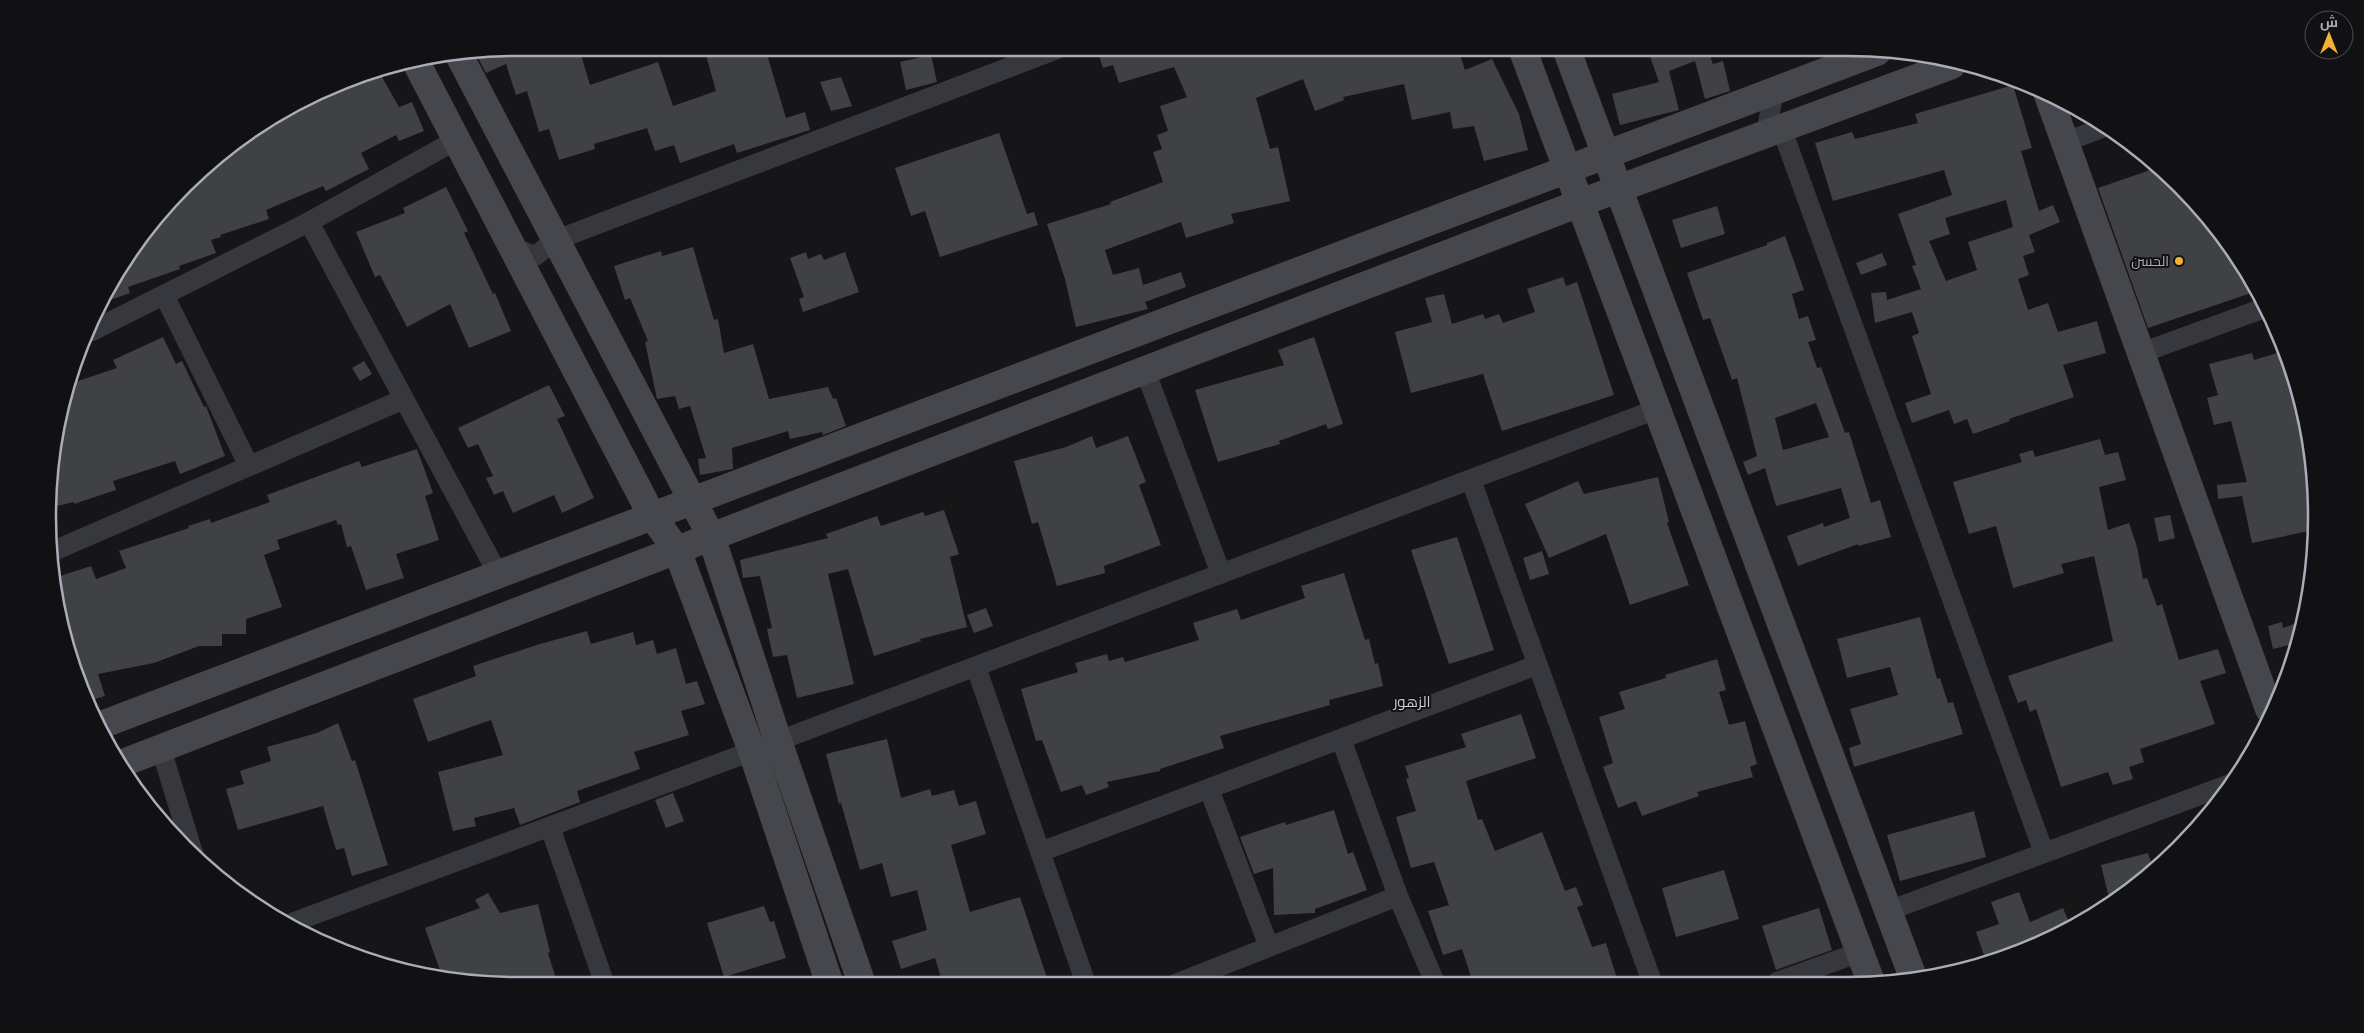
<svg xmlns="http://www.w3.org/2000/svg" width="2364" height="1033" font-family="Arial,Cairo,sans-serif">
	<style>
		.building { fill: #404145; fill-rule: evenodd }
		.lines { fill: none; stroke-linecap: round; stroke-linejoin: round }
		.street { stroke: #37383d; stroke-width: 20 }
		.secondary { stroke: #45474d; stroke-width: 28 }
		.poi-dot { fill: #f2b134; stroke: #111113; stroke-width: 2 }
		.labels { text-anchor: middle; stroke-width: 4; stroke-linejoin: round; paint-order: stroke }
		.poi-label { font-size: 14px; fill: #a8adb8; stroke: #111113; text-anchor: end }
		.neighbourhood-label { font-size: 15px; fill: #c9ccd4; stroke: #111113 }
		.rim { fill: none; stroke: #a8adb8; stroke-width: 2.5 }
	</style>
	<rect width="100%" height="100%" fill="#161618"/>
	<path class="building" d="M 516,48 L 553,48 L 555,53 L 579,48 L 590,85 L 658,62 L 673,106 L 716,91 L 704,48 L 765,48 L 786,118 L 805,112 L 810,130 L 737,153 L 734,144 L 680,163 L 674,145 L 655,151 L 647,128 L 594,144 L 595,149 L 559,160 L 549,129 L 539,132 L 527,91 L 516,95 L 506,64 L 486,73 L 476,54 Z
		M 1114,48 L 1160,48 L 1162,52 L 1176,48 L 1458,48 L 1465,70 L 1492,59 L 1519,114 L 1528,150 L 1484,161 L 1474,126 L 1453,129 L 1450,112 L 1412,120 L 1404,84 L 1343,97 L 1344,100 L 1315,111 L 1303,79 L 1256,98 L 1270,149 L 1278,147 L 1290,201 L 1231,214 L 1234,223 L 1186,238 L 1181,222 L 1105,250 L 1113,275 L 1139,268 L 1143,285 L 1181,272 L 1186,287 L 1145,302 L 1148,309 L 1076,327 L 1065,279 L 1047,224 L 1111,204 L 1110,202 L 1163,182 L 1153,152 L 1162,149 L 1157,135 L 1168,131 L 1160,106 L 1187,97 L 1174,67 L 1119,83 L 1113,65 L 1103,68 L 1098,53 Z
		M 1647,48 L 1727,48 L 1710,56 L 1713,64 L 1723,61 L 1730,91 L 1705,99 L 1695,61 L 1669,71 L 1679,110 L 1620,125 L 1612,94 L 1659,82 Z
		M 931,55 L 937,82 L 906,90 L 900,62 Z
		M 378,70 L 399,107 L 412,102 L 424,131 L 399,141 L 396,135 L 361,153 L 369,169 L 326,191 L 323,186 L 266,210 L 269,219 L 220,235 L 221,237 L 211,240 L 216,253 L 179,266 L 180,269 L 128,287 L 130,293 L 102,303 L 110,282 L 207,164 L 282,110 L 365,72 Z
		M 841,77 L 852,106 L 831,111 L 820,82 Z
		M 2013,85 L 2032,148 L 2021,151 L 2039,211 L 2053,205 L 2060,222 L 2029,235 L 2035,252 L 2023,256 L 2029,275 L 2018,279 L 2028,310 L 2048,303 L 2058,332 L 2097,321 L 2106,353 L 2063,365 L 2074,397 L 2009,419 L 2010,421 L 1973,434 L 1967,419 L 1954,424 L 1949,410 L 1912,423 L 1905,403 L 1931,394 L 1912,336 L 1919,333 L 1912,312 L 1875,323 L 1871,293 L 1886,292 L 1887,300 L 1921,289 L 1912,266 L 1916,265 L 1898,214 L 1952,195 L 1944,170 L 1833,201 L 1815,143 L 1852,132 L 1855,139 L 1918,123 L 1915,114 ZM 2006,200 L 2013,227 L 1968,242 L 1977,270 L 1946,281 L 1929,241 L 1950,234 L 1945,218 Z
		M 999,133 L 1027,214 L 1034,212 L 1038,225 L 940,257 L 925,211 L 911,216 L 895,168 Z
		M 2159,167 L 2220,231 L 2257,291 L 2148,328 L 2098,188 Z
		M 446,187 L 468,231 L 464,233 L 493,294 L 495,293 L 511,331 L 469,348 L 450,304 L 407,327 L 380,275 L 375,277 L 356,232 L 405,213 L 403,208 Z
		M 1717,206 L 1725,234 L 1681,248 L 1672,220 Z
		M 1785,236 L 1804,290 L 1792,294 L 1799,319 L 1808,316 L 1816,340 L 1808,342 L 1817,368 L 1821,367 L 1845,433 L 1849,432 L 1871,503 L 1880,500 L 1891,537 L 1858,546 L 1858,544 L 1798,566 L 1787,536 L 1823,523 L 1824,527 L 1850,518 L 1841,488 L 1776,506 L 1765,468 L 1748,475 L 1743,462 L 1757,456 L 1737,378 L 1732,380 L 1710,318 L 1703,320 L 1687,273 L 1767,245 L 1767,243 ZM 1816,403 L 1829,437 L 1783,450 L 1775,418 Z
		M 693,247 L 714,320 L 718,319 L 724,353 L 753,344 L 769,399 L 828,387 L 833,399 L 836,398 L 846,426 L 823,435 L 822,432 L 790,439 L 788,431 L 732,448 L 733,469 L 700,475 L 698,459 L 706,458 L 690,406 L 679,409 L 675,396 L 657,399 L 645,342 L 648,341 L 630,298 L 625,300 L 614,266 L 661,251 L 662,256 Z
		M 806,252 L 808,259 L 821,254 L 824,260 L 845,252 L 859,292 L 803,312 L 799,299 L 804,297 L 790,258 Z
		M 1882,253 L 1887,265 L 1861,275 L 1856,263 Z
		M 1563,277 L 1566,286 L 1577,282 L 1614,395 L 1502,431 L 1483,374 L 1411,393 L 1395,332 L 1432,322 L 1425,298 L 1444,294 L 1452,324 L 1483,314 L 1485,319 L 1499,314 L 1503,323 L 1535,312 L 1527,289 Z
		M 163,337 L 176,364 L 182,361 L 204,407 L 206,406 L 225,456 L 180,474 L 175,461 L 113,481 L 116,490 L 74,504 L 74,502 L 48,508 L 56,425 L 72,383 L 117,368 L 113,360 Z
		M 1314,337 L 1343,424 L 1328,429 L 1326,424 L 1279,441 L 1280,444 L 1218,462 L 1195,390 L 1284,365 L 1278,350 Z
		M 2284,351 L 2301,396 L 2316,486 L 2314,530 L 2252,543 L 2242,496 L 2218,499 L 2217,485 L 2247,482 L 2231,421 L 2214,425 L 2207,398 L 2218,395 L 2209,364 L 2252,353 L 2254,360 Z
		M 364,361 L 372,374 L 360,381 L 352,368 Z
		M 549,385 L 565,416 L 557,419 L 594,498 L 562,513 L 554,495 L 513,513 L 503,491 L 494,495 L 486,478 L 493,476 L 478,444 L 468,448 L 458,428 Z
		M 1092,436 L 1096,448 L 1128,436 L 1146,482 L 1139,485 L 1161,545 L 1104,566 L 1105,573 L 1057,586 L 1038,522 L 1032,524 L 1014,461 L 1066,447 Z
		M 2100,439 L 2105,455 L 2118,452 L 2126,480 L 2099,487 L 2108,530 L 2129,523 L 2137,547 L 2143,579 L 2147,578 L 2157,606 L 2162,604 L 2179,660 L 2218,649 L 2226,673 L 2200,681 L 2215,724 L 2140,749 L 2144,762 L 2129,767 L 2133,779 L 2113,785 L 2108,772 L 2061,787 L 2036,709 L 2030,712 L 2026,700 L 2018,703 L 2008,676 L 2113,641 L 2094,556 L 2061,564 L 2064,573 L 2013,588 L 1996,526 L 1969,534 L 1953,482 L 2022,462 L 2019,454 L 2033,450 L 2035,457 Z
		M 417,449 L 433,493 L 425,496 L 439,540 L 396,554 L 404,578 L 366,590 L 351,546 L 347,547 L 341,524 L 338,525 L 336,520 L 277,540 L 280,549 L 264,555 L 282,607 L 246,619 L 246,634 L 222,634 L 222,646 L 199,646 L 154,663 L 98,674 L 105,696 L 91,700 L 56,608 L 54,578 L 91,566 L 96,579 L 126,568 L 119,551 L 189,528 L 188,526 L 210,519 L 211,523 L 270,502 L 267,495 L 359,461 L 362,467 Z
		M 1658,477 L 1669,522 L 1667,523 L 1689,585 L 1630,605 L 1606,534 L 1549,558 L 1525,504 L 1578,481 L 1584,494 Z
		M 944,510 L 959,554 L 950,557 L 967,627 L 920,639 L 921,641 L 874,656 L 848,569 L 828,574 L 854,684 L 797,698 L 787,655 L 773,657 L 767,629 L 772,628 L 760,576 L 743,578 L 740,560 L 828,538 L 826,534 L 877,516 L 881,526 L 923,512 L 925,516 Z
		M 2170,515 L 2175,538 L 2159,542 L 2154,518 Z
		M 1457,537 L 1494,650 L 1449,664 L 1411,550 Z
		M 1542,551 L 1549,574 L 1530,580 L 1523,558 Z
		M 1344,573 L 1365,640 L 1369,639 L 1375,664 L 1378,663 L 1383,686 L 1329,700 L 1330,705 L 1220,736 L 1224,748 L 1160,769 L 1160,771 L 1107,782 L 1109,787 L 1086,795 L 1082,785 L 1061,792 L 1042,740 L 1036,741 L 1021,689 L 1078,672 L 1075,663 L 1107,654 L 1109,661 L 1123,657 L 1125,662 L 1199,640 L 1193,623 L 1237,609 L 1241,620 L 1305,598 L 1301,586 Z
		M 986,608 L 993,626 L 974,633 L 967,615 Z
		M 1920,617 L 1937,679 L 1940,678 L 1948,703 L 1953,702 L 1963,734 L 1854,767 L 1849,748 L 1861,744 L 1850,709 L 1898,695 L 1890,667 L 1847,678 L 1837,639 Z
		M 2302,621 L 2297,643 L 2273,649 L 2268,626 L 2282,622 L 2283,628 Z
		M 587,631 L 591,644 L 633,632 L 636,645 L 653,640 L 657,654 L 676,648 L 686,684 L 697,681 L 705,704 L 681,711 L 689,735 L 634,752 L 640,769 L 577,791 L 580,802 L 520,825 L 514,808 L 474,818 L 476,826 L 453,831 L 438,772 L 503,755 L 491,720 L 428,742 L 413,699 L 476,676 L 473,666 L 540,644 Z
		M 1717,659 L 1726,690 L 1719,692 L 1729,725 L 1745,721 L 1757,764 L 1750,767 L 1753,777 L 1697,792 L 1699,796 L 1642,816 L 1636,801 L 1618,808 L 1603,767 L 1613,763 L 1599,717 L 1625,709 L 1619,692 L 1666,678 L 1665,675 Z
		M 1521,714 L 1536,758 L 1466,781 L 1478,820 L 1482,819 L 1495,851 L 1542,832 L 1565,891 L 1576,887 L 1583,905 L 1577,907 L 1592,947 L 1606,943 L 1618,982 L 1473,983 L 1462,949 L 1443,955 L 1428,911 L 1449,905 L 1434,862 L 1411,868 L 1396,817 L 1416,811 L 1406,779 L 1409,778 L 1405,766 L 1466,747 L 1461,734 Z
		M 338,723 L 352,761 L 355,760 L 388,865 L 352,876 L 344,848 L 336,850 L 323,806 L 238,830 L 226,789 L 244,784 L 240,771 L 271,761 L 267,747 L 317,733 Z
		M 887,739 L 901,798 L 930,789 L 932,796 L 954,790 L 959,806 L 976,801 L 986,834 L 951,845 L 970,912 L 1020,897 L 1049,984 L 943,984 L 935,958 L 901,969 L 892,941 L 927,930 L 917,890 L 891,897 L 882,863 L 860,870 L 841,803 L 839,804 L 826,754 Z
		M 673,793 L 684,821 L 666,828 L 655,800 Z
		M 1334,810 L 1348,854 L 1353,852 L 1367,890 L 1315,909 L 1315,913 L 1274,915 L 1273,868 L 1254,874 L 1240,837 L 1285,822 L 1286,825 Z
		M 1974,811 L 1986,857 L 1900,881 L 1887,835 Z
		M 2148,853 L 2153,869 L 2133,888 L 2110,902 L 2101,865 Z
		M 1724,870 L 1739,919 L 1676,937 L 1662,888 Z
		M 2019,892 L 2030,922 L 2063,908 L 2069,922 L 2035,936 L 2037,944 L 2027,950 L 1986,961 L 1976,932 L 1999,924 L 1991,902 Z
		M 488,893 L 500,913 L 538,904 L 550,952 L 548,953 L 558,985 L 516,986 L 441,973 L 425,928 L 480,908 L 475,900 Z
		M 764,906 L 770,922 L 774,921 L 786,958 L 724,977 L 707,923 Z
		M 1819,908 L 1832,950 L 1776,970 L 1762,926 Z"/>
	<g class="lines">
		<path class="street" d="M 1781,127 L 2044,853
			M 1766,133 L 1774,91
			M 2065,142 L 2105,127
			M 309,222 L 498,574
			M 514,248 L 535,256 L 556,240 L 1060,48
			M 164,295 L 249,466
			M 92,331 L 309,222 L 458,139
			M 2141,353 L 2267,307
			M 1145,370 L 1221,574
			M 1471,480 L 1652,982
			M 51,552 L 404,399
			M 976,667 L 1086,984
			M 1341,739 L 1398,896 L 1435,983
			M 778,741 L 1657,409
			M 161,749 L 193,853
			M 1209,789 L 1269,947
			M 550,827 L 605,985
			M 1040,852 L 1537,665
			M 1888,911 L 2230,784
			M 294,922 L 752,751
			M 1777,982 L 1860,952
			M 1175,984 L 1398,896"/>
		<path class="secondary" d="M 1522,48 L 1871,982
			M 1566,48 L 1914,980
			M 460,57 L 711,536 L 778,741 L 862,984
			M 417,64 L 652,516 L 677,550 L 752,751 L 830,985
			M 2048,95 L 2269,709
			M 101,725 L 1877,52
			M 120,764 L 1580,203 L 1952,65"/>
	</g>
	<circle class="poi-dot" cx="2179" cy="261" r="5"/>
	<g class="labels">
		<g class="poi-label">
			<text x="2169" y="266">الحسن</text>
		</g>
		<g class="neighbourhood-label">
			<text x="1412" y="707">الزهور</text>
		</g>
	</g>
	<path d="M0 0H2364V1033H0ZM516 56H1848A460 460 0 0 1 2308 516V517A460 460 0 0 1 1848 977H516A460 460 0 0 1 56 517V516A460 460 0 0 1 516 56Z" fill="#111113" fill-rule="evenodd"/>
	<path class="rim" d="M516 56H1848A460 460 0 0 1 2308 516V517A460 460 0 0 1 1848 977H516A460 460 0 0 1 56 517V516A460 460 0 0 1 516 56Z"/>
	<g transform="translate(2329 35)"><circle r="24" fill="#111113" stroke="#4d4f55"/>
	<path d="M0-4L9 19L0 12L-9 19Z" fill="#f2b134"/>
	<text y="-8" font-size="14" font-weight="bold" text-anchor="middle" fill="#a8adb8">ش</text>
	</g>
</svg>
